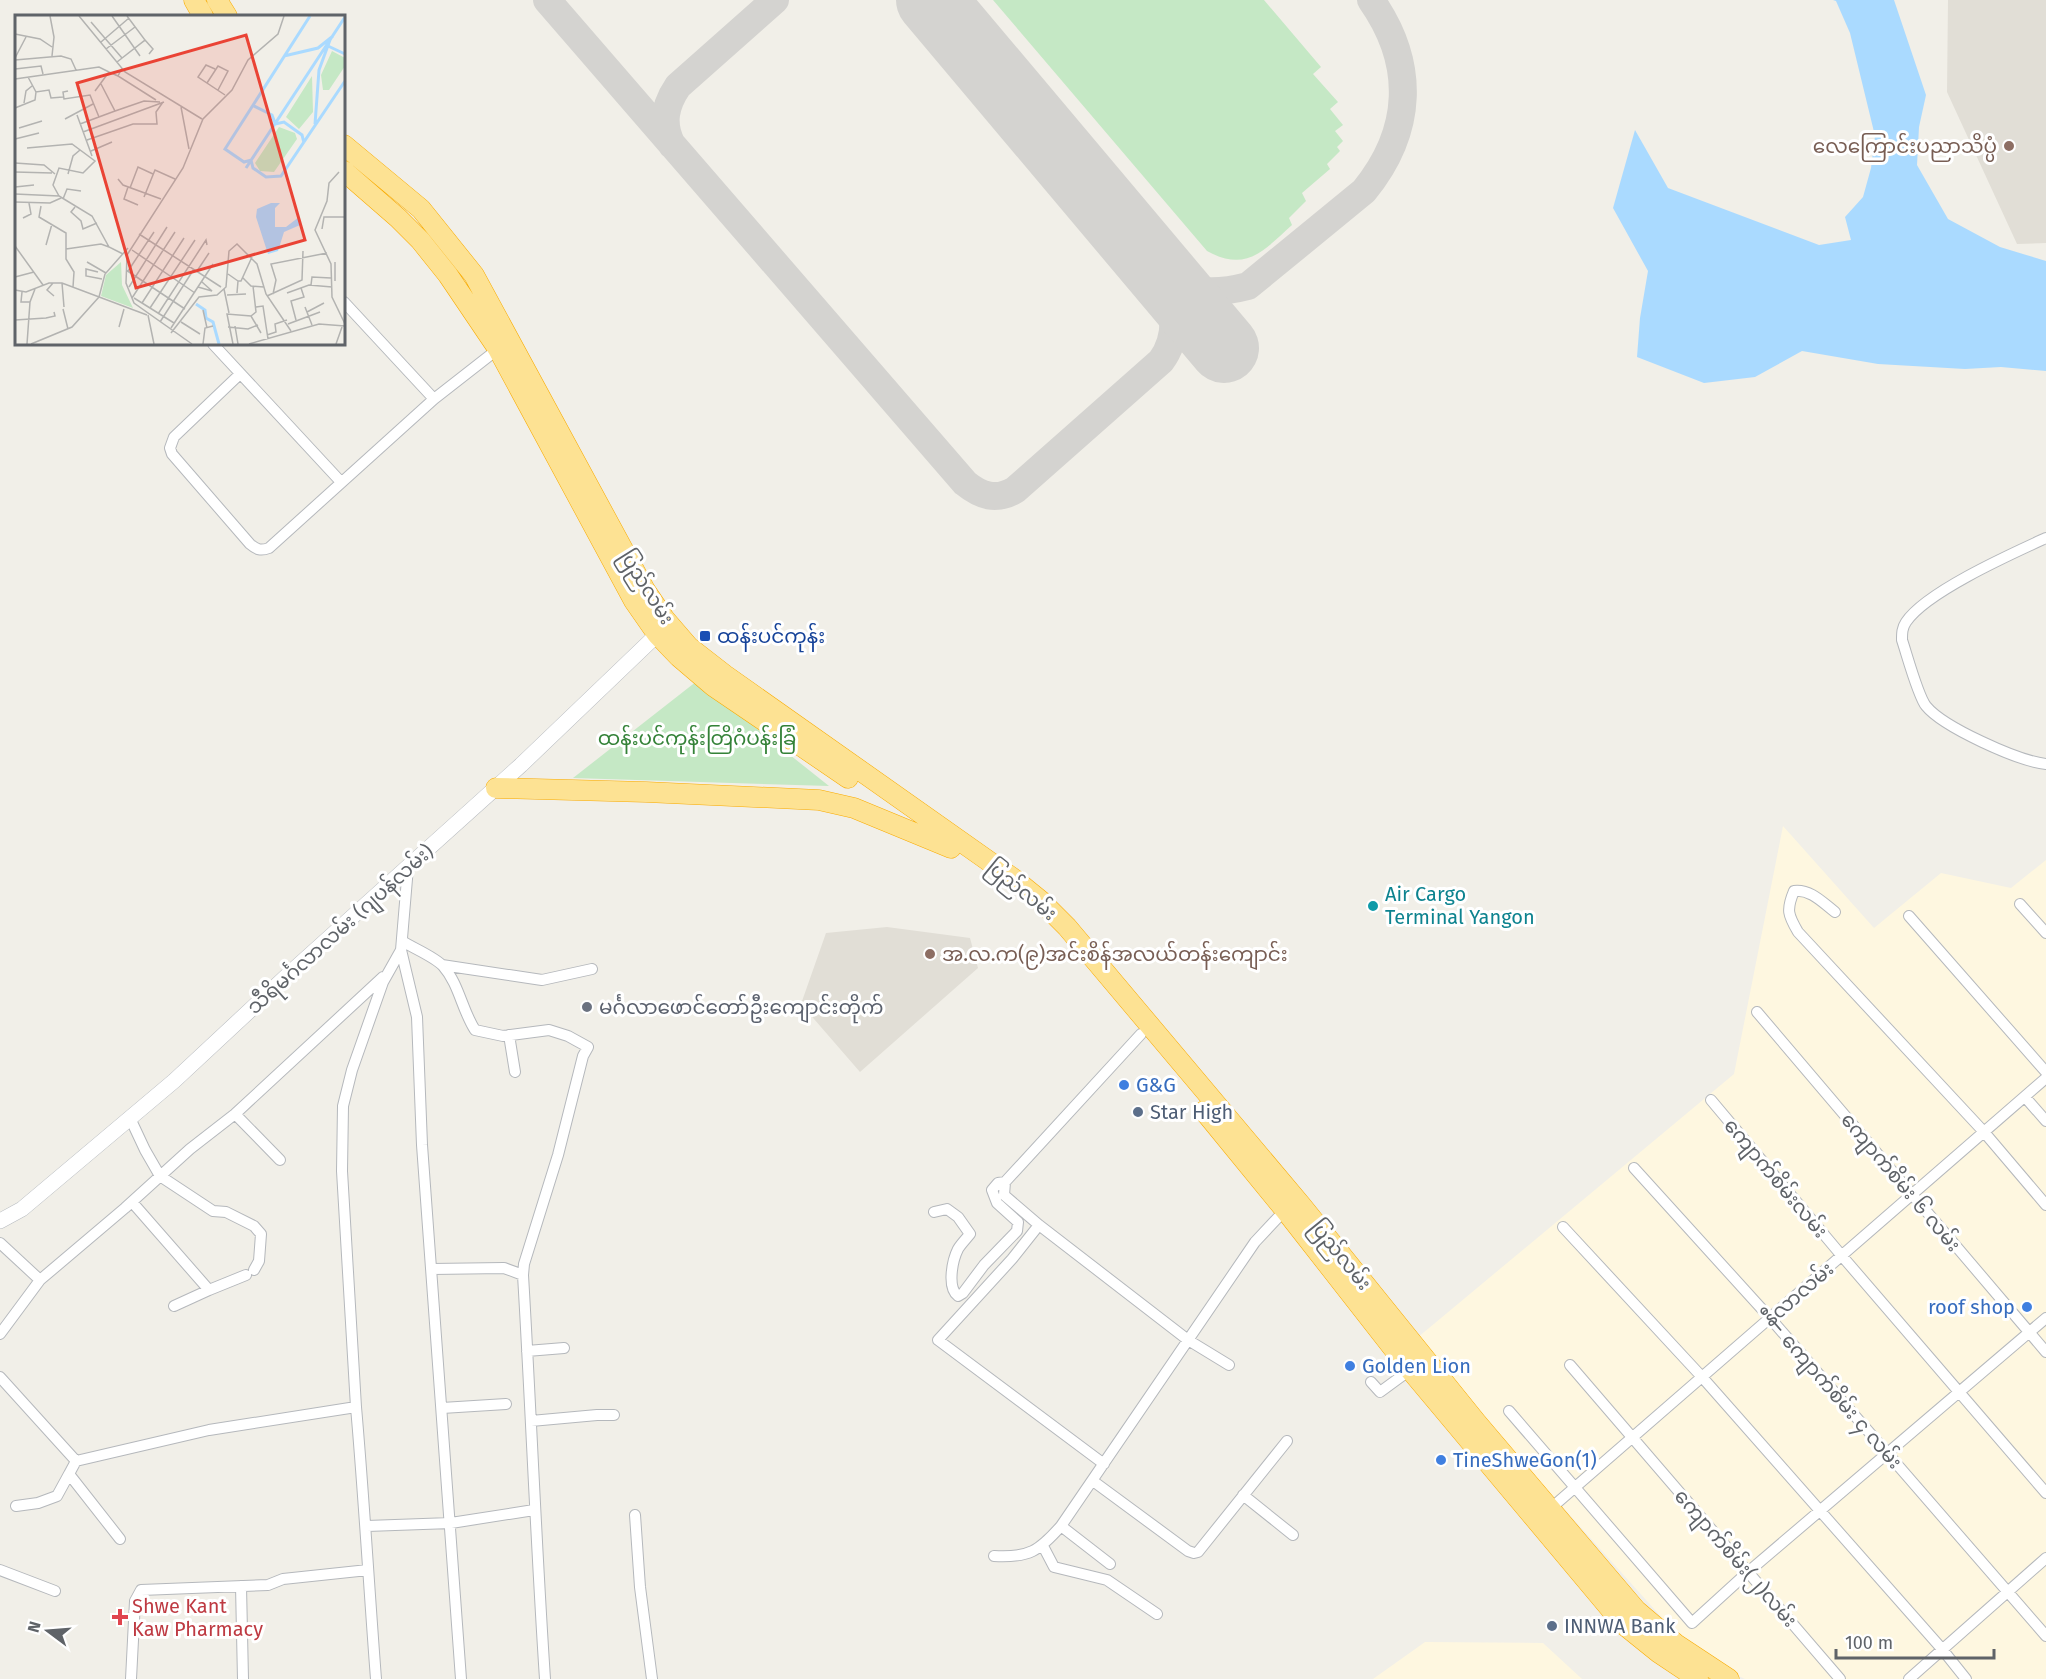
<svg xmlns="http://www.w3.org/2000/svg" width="2046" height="1679" font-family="'Fira Sans','Noto Sans Myanmar',sans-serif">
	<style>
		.commercial { fill: #fef7e0 }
		.education { fill: #e1ded6 }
		.green { fill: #c5e8c5 }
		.water { fill: #aadaff }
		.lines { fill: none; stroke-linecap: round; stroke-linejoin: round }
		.taxiway { stroke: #d4d3d0; stroke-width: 28 }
		.runway { stroke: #d4d3d0; stroke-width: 70 }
		.street-casing { stroke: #b5b8bc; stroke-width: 12 }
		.secondary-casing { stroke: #b6babf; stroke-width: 16 }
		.highway-casing { stroke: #f9ab00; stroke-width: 21 }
		.street { stroke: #fff; stroke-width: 10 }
		.secondary { stroke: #fff; stroke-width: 15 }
		.highway { stroke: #fde293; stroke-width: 20 }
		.education-dot { fill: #8d6e63; stroke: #fff; stroke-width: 2 }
		.transit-dot { fill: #1a4fb4; stroke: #fff; stroke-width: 2 }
		.culture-dot { fill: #0f9aa8; stroke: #fff; stroke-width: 2 }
		.worship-dot { fill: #6b7280; stroke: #fff; stroke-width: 2 }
		.shop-dot { fill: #3f7fe0; stroke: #fff; stroke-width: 2 }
		.service-dot { fill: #5c6f8a; stroke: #fff; stroke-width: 2 }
		.health-dot { fill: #e0444e; stroke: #fff; stroke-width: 2 }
		.labels { text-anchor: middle; stroke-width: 6; stroke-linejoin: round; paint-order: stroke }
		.education-label { font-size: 20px; fill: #785e54; stroke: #fff; text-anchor: end }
		.street-label { font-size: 20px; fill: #5f6368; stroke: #fff }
		.transit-label { font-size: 20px; fill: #164399; stroke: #fff; text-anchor: start }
		.park-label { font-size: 20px; fill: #348238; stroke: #fff }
		.culture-label { font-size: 20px; fill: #0d838f; stroke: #fff; text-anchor: start }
		.worship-label { font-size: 20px; fill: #5b616d; stroke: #fff; text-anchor: start }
		.shop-label { font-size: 20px; fill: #366cbe; stroke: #fff; text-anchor: start }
		.service-label { font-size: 20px; fill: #4e5e75; stroke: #fff; text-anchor: start }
		.health-label { font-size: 20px; fill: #be3a42; stroke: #fff; text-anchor: start }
		.inset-river { fill: none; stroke: #aadaff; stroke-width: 3 }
		.inset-road { fill: none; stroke: #b3b3b1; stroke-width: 1.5 }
		.view { fill: #ea4335; fill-opacity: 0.15; stroke: #ea4335; stroke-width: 3 }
		.inset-edge { fill: none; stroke: #5f6368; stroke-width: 3 }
	</style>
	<rect width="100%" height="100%" fill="#f1efe8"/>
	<path class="commercial" d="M 1783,826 L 1874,928 L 1941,873 L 2011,888 L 2046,860 L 2046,1679 L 1745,1679 L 1713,1664 L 1664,1620 L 1488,1424 L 1417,1338 L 1734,1074 Z
		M 1425,1642 L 1543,1643 L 1582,1679 L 1373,1679 Z"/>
	<path class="education" d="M 1948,0 L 2046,0 L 2046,243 L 2017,244 L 1947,92 Z
		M 887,927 L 970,938 L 978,968 L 860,1072 L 801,1004 L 826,933 Z"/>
	<path class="green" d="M 993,0 L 1264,0 L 1321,67 L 1313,74 L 1338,102 L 1330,109 L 1343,125 L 1335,131 L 1343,141 L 1337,147 L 1340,151 L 1327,164 L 1330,169 L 1302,193 L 1306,201 L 1289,218 L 1292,225 C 1264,250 1247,273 1207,251 Z
		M 697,681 L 829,786 L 573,778 Z"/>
	<path class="water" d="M 1833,0 L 1894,0 L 1926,95 L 1919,127 L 1917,165 L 1948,219 L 2000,247 L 2046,261 L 2046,371 L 2001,367 L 1965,369 L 1878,364 L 1802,351 L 1755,377 L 1704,383 L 1637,357 L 1640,318 L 1648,271 L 1613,208 L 1635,130 L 1668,188 L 1819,245 L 1851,240 L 1845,217 L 1863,197 L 1871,168 L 1875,136 L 1850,33 L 1836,1 Z"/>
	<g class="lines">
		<path class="taxiway" d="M 547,0 L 965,483 C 981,496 996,501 1015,490 L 1161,361 C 1179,337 1175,306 1165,279
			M 672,145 C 661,124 665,105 678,86 L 775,0
			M 1165,279 C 1194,294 1217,294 1248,286 L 1364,191 C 1413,131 1416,64 1371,0"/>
		<path class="runway" d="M 931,0 L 1224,348"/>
		<g class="street-casing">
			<path id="street" d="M 344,302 L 434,399
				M 213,344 L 341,482
				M 240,374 L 174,437 L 170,448 L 172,454 L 250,544 C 257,550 261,551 269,548 L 434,399 L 498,349
				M 2046,538 C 2011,554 1926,592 1906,622 C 1902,628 1902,633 1902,640 C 1907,655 1918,696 1926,706 C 1943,727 2018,761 2046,764
				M 408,867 L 401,950 L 417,1017 L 422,1145 L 461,1679
				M 2020,904 L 2046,933
				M 1835,912 C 1823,903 1811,889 1794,891 C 1786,910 1788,915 1798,932 L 1984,1132 L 2046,1205
				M 1909,916 L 2046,1072
				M 402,941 C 413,948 435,957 443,966 C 459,984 462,1010 475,1030 L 503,1036 L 549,1030 L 568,1036 L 588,1047 L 583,1056 L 558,1155 L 524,1264 L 523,1275 C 531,1410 536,1544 545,1679
				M 442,965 L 542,980 L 592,969
				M 1757,1012 L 2046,1352
				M 1141,1034 L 1005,1182 L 1004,1195 L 1039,1225 L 1188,1340 L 1229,1365
				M 509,1035 L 515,1072
				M 2025,1097 L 2046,1121
				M 1711,1100 L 1842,1256 L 2046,1493
				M 235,1114 L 280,1160
				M 130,1118 L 145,1150 L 160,1176 L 213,1211 L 226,1212 L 254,1226 L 261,1234 L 259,1261 L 254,1270
				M 1634,1168 L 1770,1318 L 2046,1636
				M 132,1202 L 209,1290 L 246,1275
				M 934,1212 L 947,1209 L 958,1217 L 970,1234 C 966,1239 961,1244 958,1249 C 952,1261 947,1288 958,1296 L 963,1293 L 984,1265 L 1017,1231 L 1018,1222 L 997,1203 L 992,1190 L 998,1183 L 1005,1182
				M 1039,1225 L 1012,1259 L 938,1340 L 1104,1464
				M 1563,1227 L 1702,1377 L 1942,1649 L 1966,1679
				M 0,1243 L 40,1280 L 125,1208 L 190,1149 L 235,1114 L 383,977
				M 432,1269 L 504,1268 L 523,1275
				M 174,1306 L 209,1290
				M 0,1334 L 40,1280
				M 527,1351 L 564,1348
				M 1570,1365 L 1840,1679
				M 0,1377 L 76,1461
				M 1371,1382 L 1380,1392 L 1410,1370
				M 356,1407 C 364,1498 369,1588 376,1679
				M 442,1408 L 506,1404
				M 1509,1411 L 1692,1623 L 1748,1572 L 2046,1318
				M 531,1421 L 597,1415 L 614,1415
				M 1093,1481 L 1188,1551 L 1194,1553 L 1198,1552 L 1287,1441
				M 1243,1495 L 1293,1535
				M 16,1506 L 38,1503 L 57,1496 L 69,1474
				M 1550,1509 L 2046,1078
				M 635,1515 L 640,1587 L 652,1679
				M 367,1526 L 451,1523 L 534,1510
				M 1061,1526 L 1110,1564
				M 120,1539 L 69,1474 L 76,1461 L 209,1430 L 356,1407 L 342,1171 L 343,1106 L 352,1070 L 383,982 L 401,950
				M 1043,1546 L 1054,1567 L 1107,1580 L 1157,1614
				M 994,1556 C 1029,1558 1039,1551 1061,1526 L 1255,1242 L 1285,1210
				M 0,1570 L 55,1591
				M 241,1586 L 243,1679
				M 131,1679 L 135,1601 L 141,1590 L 268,1585 L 283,1579 L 368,1570
				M 1909,1679 L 2046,1558"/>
		</g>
		<g class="secondary-casing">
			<path id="secondary" d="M 0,1221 L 22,1209 L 174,1081 L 291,972 L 521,765 L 664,628"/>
		</g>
		<g class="highway-casing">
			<path id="highway" d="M 194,0 L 203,16
				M 217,0 L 227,16
				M 344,145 L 421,209 L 474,275 L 645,590 L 664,618 L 689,647 L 725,675 L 1014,879 L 1041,901 L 1067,927 L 1301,1205 L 1477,1423 L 1636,1610 L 1676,1644 L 1729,1679
				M 344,171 L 398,218 L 420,240 L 448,275 L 498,349 L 634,601 L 657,634 L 679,657 L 713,686 L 848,778
				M 496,788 L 646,792 L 819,800 L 854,808 L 951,848
				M 1204,1111 L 1285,1210 L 1407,1366 L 1623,1624 L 1659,1653 L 1698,1679"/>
		</g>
		<use href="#street" class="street"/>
		<use href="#secondary" class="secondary"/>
		<use href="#highway" class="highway"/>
	</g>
	<g class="education-dot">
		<circle cx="2009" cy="146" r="6"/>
		<circle cx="930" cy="954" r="6"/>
	</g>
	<rect class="transit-dot" x="699" y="630" width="12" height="12" rx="3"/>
	<circle class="culture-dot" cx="1373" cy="906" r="6"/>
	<circle class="worship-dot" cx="587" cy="1007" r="6"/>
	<g class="shop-dot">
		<circle cx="1124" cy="1085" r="6"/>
		<circle cx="2027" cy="1307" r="6"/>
		<circle cx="1350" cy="1366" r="6"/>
		<circle cx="1441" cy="1460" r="6"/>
	</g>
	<g class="service-dot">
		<circle cx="1138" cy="1112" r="6"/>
		<circle cx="1552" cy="1626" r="6"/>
	</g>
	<path class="health-dot" d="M117 1608h6v6h6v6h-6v6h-6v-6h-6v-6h6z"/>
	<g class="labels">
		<g class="education-label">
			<text x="1997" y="153">လေကြောင်းပညာသိပ္ပံ</text>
			<text x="942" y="961" text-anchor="start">အ.လ.က(၉)အင်းစိန်အလယ်တန်းကျောင်း</text>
		</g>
		<g class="street-label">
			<text transform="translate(647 587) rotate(58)" y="7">ပြည်လမ်း</text>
			<text transform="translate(1022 890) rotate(39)" y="7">ပြည်လမ်း</text>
			<text transform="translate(340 929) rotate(-42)" y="7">သီရိမင်္ဂလာလမ်း (ဂျပန်လမ်း)</text>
			<text transform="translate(1776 1178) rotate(50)" y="7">ကျောက်စိမ်းလမ်း</text>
			<text transform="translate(1901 1182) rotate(50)" y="7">ကျောက်စိမ်း ၆ လမ်း</text>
			<text transform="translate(1341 1255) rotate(51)" y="7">ပြည်လမ်း</text>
			<text transform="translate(1798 1294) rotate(-41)" y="7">နီလာလမ်း</text>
			<text transform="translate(1842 1401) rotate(49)" y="7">ကျောက်စိမ်း ၄ လမ်း</text>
			<text transform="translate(1736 1558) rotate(49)" y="7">ကျောက်စိမ်း(၂)လမ်း</text>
		</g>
		<g class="transit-label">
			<text x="717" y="643">ထန်းပင်ကုန်း</text>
		</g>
		<g class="park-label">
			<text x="697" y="745">ထန်းပင်ကုန်းတြိဂံပန်းခြံ</text>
		</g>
		<g class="culture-label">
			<text x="1385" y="901">Air Cargo<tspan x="1385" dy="23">Terminal Yangon</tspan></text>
		</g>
		<g class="worship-label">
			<text x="599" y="1014">မင်္ဂလာဖောင်တော်ဦးကျောင်းတိုက်</text>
		</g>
		<g class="shop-label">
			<text x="1136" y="1092">G&amp;G</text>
			<text x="2015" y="1314" text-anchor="end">roof shop</text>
			<text x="1362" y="1373">Golden Lion</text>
			<text x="1453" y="1467">TineShweGon(1)</text>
		</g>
		<g class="service-label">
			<text x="1150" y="1119">Star High</text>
			<text x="1564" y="1633">INNWA Bank</text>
		</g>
		<g class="health-label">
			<text x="132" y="1613">Shwe Kant<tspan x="132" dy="23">Kaw Pharmacy</tspan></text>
		</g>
	</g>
	<g transform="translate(15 15)">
		<rect width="330" height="330" fill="#f1efe8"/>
		<path d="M 317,36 L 330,43 L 330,51 L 314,75 L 308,75 L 306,60 ZM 297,61 L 298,97 L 284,114 L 271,102 ZM 264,112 L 280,118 L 282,124 L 259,157 L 245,156 L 240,148 ZM 106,247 L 107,270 L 118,293 L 86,281 L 91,260 Z" fill="#c5e8c5"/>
		<path d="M 256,188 L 265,188 L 260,193 L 260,212 L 271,212 L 284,202 L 285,210 L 269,217 L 263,236 L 253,239 L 241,202 L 242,194 Z" fill="#aadaff"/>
		<path class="inset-river" d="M 295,1 L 210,134 L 229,147 L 236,145 L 238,153 L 251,162 L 266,161 L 330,66M 313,31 L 330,39M 269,41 L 303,33 L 318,21M 237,90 L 257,100 L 260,108M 260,109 L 269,107 L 287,120 L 289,128M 300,109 L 304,55 L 315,25M 231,153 L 330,2M 181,289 L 190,295 L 191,303 L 198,307 L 204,329"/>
		<path class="inset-road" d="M 35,1 L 39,22 L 37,41M 64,1 L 110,57 L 187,104M 97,1 L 125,41M 76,7 L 107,43M 0,19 L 25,24 L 37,32M 130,25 L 138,34 L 134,39M 86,27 L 114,3M 91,34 L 120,12M 0,43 L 11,22M 0,45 L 46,41 L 56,44 L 61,55M 102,47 L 130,25 L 112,1M 107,53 L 103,61 L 141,85M 0,54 L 26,51 L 28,59M 200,54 L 191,50 L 183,62 L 210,80M 13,62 L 21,77 L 34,75 L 36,83 L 48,82M 0,64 L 84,52 L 94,57M 192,68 L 203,51 L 213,56 L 203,75M 86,69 L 100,96 L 129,86 L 145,87M 53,76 L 48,77 L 49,84 L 75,80 L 84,102M 80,76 L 94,57 L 103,61M 9,88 L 11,76 L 17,71M 166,92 L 174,134M 0,93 L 20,85 L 21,77M 62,100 L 77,141M 50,104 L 78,89M 65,109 L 100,96M 4,113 L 27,106M 68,117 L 149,87M 0,124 L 24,118M 72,125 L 118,109 L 142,109 L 141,97 L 148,87M 12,133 L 57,129 L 80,146 L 68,158 L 44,153 L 38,170 L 44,181M 76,136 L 97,127M 0,148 L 29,150 L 40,159M 0,157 L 37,158M 324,157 L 314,168 L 312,186 L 300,215 L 316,249 L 317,282 L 330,309M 53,159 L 58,141 L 65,135M 103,164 L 108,170 L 146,184M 0,172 L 19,170M 113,172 L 109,184 L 123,190M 115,173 L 123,152 L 138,159M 0,179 L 44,181M 44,181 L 77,201 L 94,232 L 108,239M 129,182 L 140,155 L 160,164M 48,184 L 52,174 L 66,176M 0,187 L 35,188 L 46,183M 26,191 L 24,202 L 51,218 L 51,244 L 59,257 L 58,272M 60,192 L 56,197 L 66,206 L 68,214 L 82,208M 8,203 L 16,199 L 14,188M 307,214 L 309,202 L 330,202M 124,219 L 206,272M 31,230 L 37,209M 0,231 L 28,270M 51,234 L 86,229 L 94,232M 117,235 L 180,278M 72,247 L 91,258M 320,247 L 320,266M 111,255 L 170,294M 113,256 L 139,217M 182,256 L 194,238M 83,257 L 71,254 L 71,261 L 87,264M 213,259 L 223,266 L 222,278M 0,262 L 19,257M 228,263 L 236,271 L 249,272M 223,266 L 226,266 L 237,242M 38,268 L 32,275 L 39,281M 47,268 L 49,292M 296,270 L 297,262 L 316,263M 114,272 L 152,212M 183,272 L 197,276 L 187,267M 209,274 L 214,298M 0,275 L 11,277 L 34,268 L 47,268 L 132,300M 7,277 L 6,287 L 15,287M 272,278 L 294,270 L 317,272M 258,279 L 261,265 L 256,249 L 312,238M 212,280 L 231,279M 252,281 L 287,265 L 288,236M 84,282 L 90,259 L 113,233M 117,283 L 160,217M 119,283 L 159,308M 127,288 L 169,223M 241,292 L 248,291 L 253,324M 290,292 L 297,310M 135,293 L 180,225M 48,294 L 53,314M 188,295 L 192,313M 292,297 L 309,288M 143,299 L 191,225 L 192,230M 133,300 L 139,329M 236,301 L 241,297 L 238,271M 0,305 L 31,303 L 40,301 L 39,297M 281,305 L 276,286 L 289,282 L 286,273M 145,307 L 179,254M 166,307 L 185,319M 273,309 L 305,297M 220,311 L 223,329M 104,312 L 109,294M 213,312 L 233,314 L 243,310M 156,313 L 198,249M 156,318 L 184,282 L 202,280 L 211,272 L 214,236 L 222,229 L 242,249 L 251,279 L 276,316M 252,320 L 261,317 L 260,309 L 272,305M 12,329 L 15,287 L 20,274M 16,329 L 57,312 L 84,282M 177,329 L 119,288 L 111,268 L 112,240 L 168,153 L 188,104 L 217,75 L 233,45 L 263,19 L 269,1M 188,329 L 190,313 L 198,311M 218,329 L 212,299 L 236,301 L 246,318M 234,329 L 304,309 L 330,311M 321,329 L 327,312"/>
		<path class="view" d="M 231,20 L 290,225 L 121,273 L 62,68 Z"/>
		<rect width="330" height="330" class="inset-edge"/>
	</g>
	<g transform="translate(48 1631) rotate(286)" stroke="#ffffff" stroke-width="4.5" paint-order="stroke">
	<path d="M0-4.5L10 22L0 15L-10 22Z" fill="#5f6368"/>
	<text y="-9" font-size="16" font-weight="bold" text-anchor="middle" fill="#5f6368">N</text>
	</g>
	<path d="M1836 1649v9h158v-9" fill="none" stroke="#5f6368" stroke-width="3"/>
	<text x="1845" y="1649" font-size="18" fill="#5f6368" stroke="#ffffff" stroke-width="4.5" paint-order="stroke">100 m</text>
</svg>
